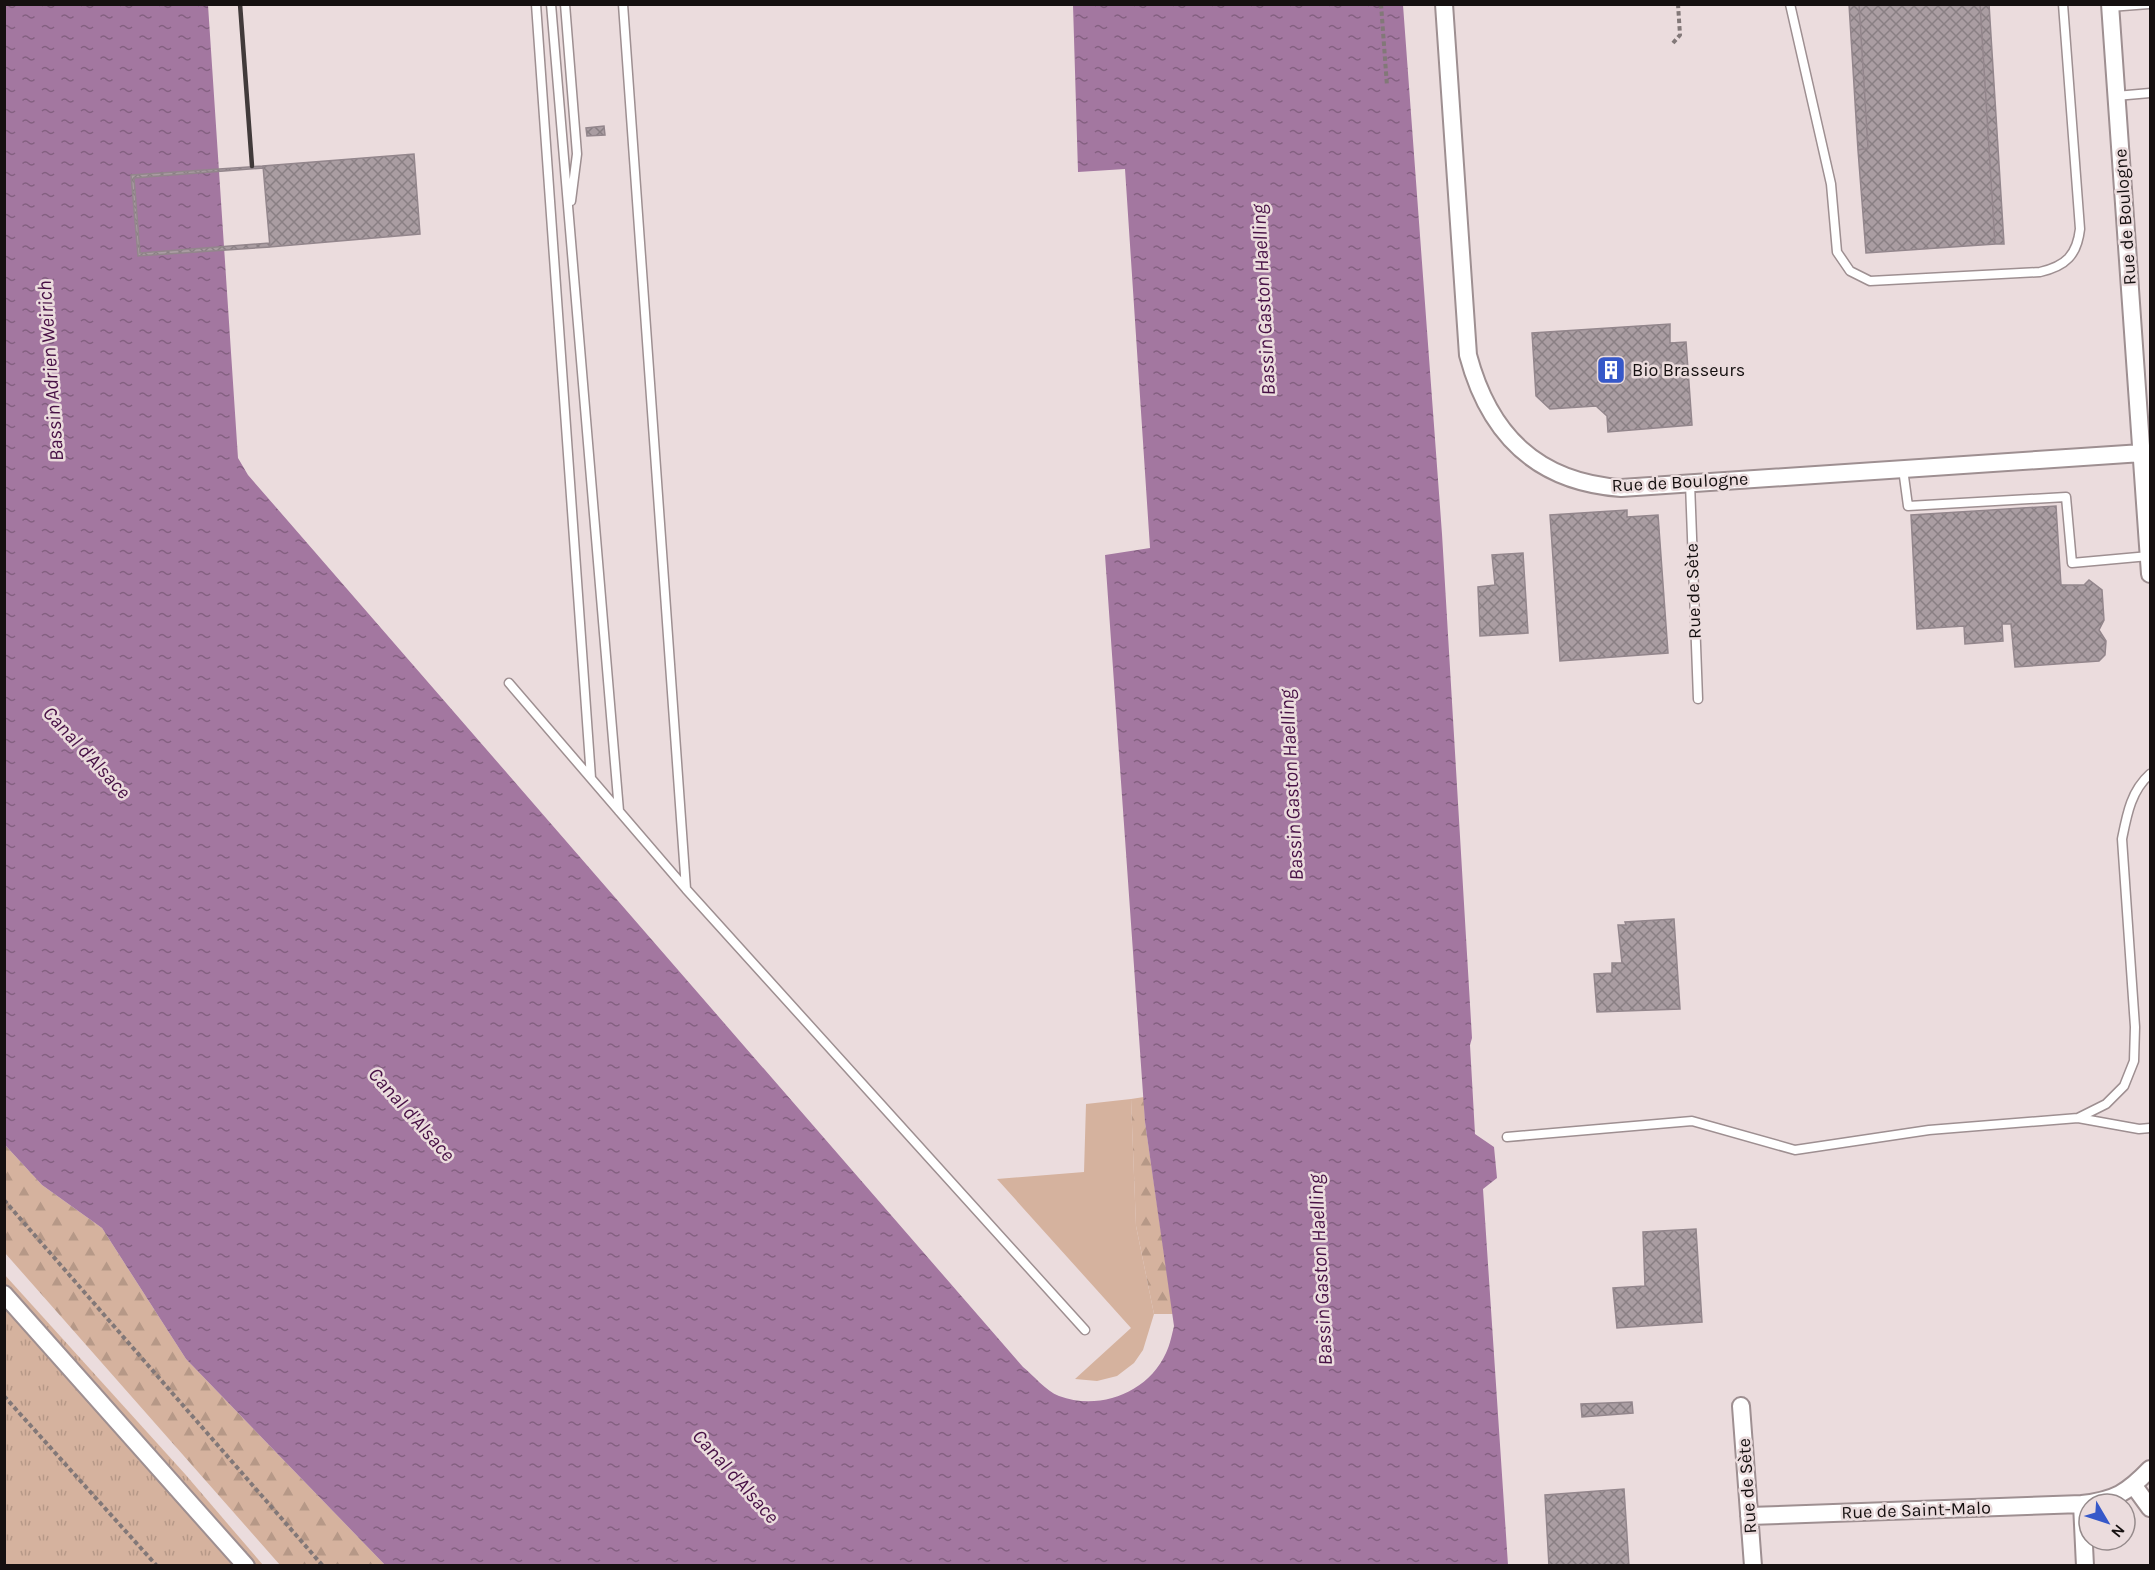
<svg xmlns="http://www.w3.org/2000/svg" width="2155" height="1570" font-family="Karla,sans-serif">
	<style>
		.grass { fill: #d5b29e }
		.forest { fill: url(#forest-firs) }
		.park { fill: url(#park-tufts) }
		.water { fill: url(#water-ripples) }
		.building { fill: url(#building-cross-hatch); stroke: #93868c; stroke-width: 1.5 }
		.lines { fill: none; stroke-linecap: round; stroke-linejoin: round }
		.lane-casing { stroke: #9e8f91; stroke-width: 11 }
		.street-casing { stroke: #9e8f91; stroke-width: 20 }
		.path { stroke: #827878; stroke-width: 4; stroke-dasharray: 4.5 3; stroke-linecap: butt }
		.lane { stroke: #fff; stroke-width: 8 }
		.street { stroke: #fff; stroke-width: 16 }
		.rail { stroke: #413a3a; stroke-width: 4.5 }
		.labels { text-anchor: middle; stroke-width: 5; stroke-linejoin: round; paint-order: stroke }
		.street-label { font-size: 18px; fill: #151010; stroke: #ebdcdd }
		.poi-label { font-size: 18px; fill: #151010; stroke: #ebdcdd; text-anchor: start }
		.water-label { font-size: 20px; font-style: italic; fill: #471045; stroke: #ebdcdd }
	</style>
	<defs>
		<pattern id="forest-firs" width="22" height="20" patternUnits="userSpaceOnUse" patternTransform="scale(1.5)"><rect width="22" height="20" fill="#d5b29e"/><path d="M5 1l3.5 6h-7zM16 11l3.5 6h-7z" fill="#b69887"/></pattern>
		<pattern id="park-tufts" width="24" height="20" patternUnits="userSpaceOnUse" patternTransform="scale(1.5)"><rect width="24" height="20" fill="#d5b29e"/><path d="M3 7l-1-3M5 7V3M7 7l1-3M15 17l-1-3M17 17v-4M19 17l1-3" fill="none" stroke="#b69887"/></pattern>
		<pattern id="water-ripples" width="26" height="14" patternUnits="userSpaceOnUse" patternTransform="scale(1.5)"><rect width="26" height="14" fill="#a377a0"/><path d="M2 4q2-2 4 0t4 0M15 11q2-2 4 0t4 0" fill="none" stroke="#846081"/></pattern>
		<pattern id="building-cross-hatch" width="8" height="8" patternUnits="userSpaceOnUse" patternTransform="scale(1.5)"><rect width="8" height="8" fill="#aa9da2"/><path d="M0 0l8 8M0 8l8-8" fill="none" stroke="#897f83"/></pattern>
	</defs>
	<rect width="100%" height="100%" fill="#ebdcdd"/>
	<path class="grass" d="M 1131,1099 L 1136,1226 L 1154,1314 L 1143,1350 L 1134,1363 L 1117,1376 L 1097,1381 L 1075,1379 L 1131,1328 L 997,1179 L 1084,1172 L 1086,1104 Z"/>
	<path class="forest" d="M 1144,1097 L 1145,1122 L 1173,1314 L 1154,1314 L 1136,1226 L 1131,1099 Z
		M 5,1145 L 42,1185 L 102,1228 L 186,1359 L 385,1565 L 280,1565 L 5,1253 Z"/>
	<path class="park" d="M 4,1274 L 185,1474 L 263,1565 L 5,1565 Z"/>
	<path class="water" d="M 5,5 L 208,5 L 238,458 L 248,475 L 1023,1367 C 1033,1375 1046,1391 1059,1396 C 1099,1411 1148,1393 1166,1353 C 1170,1345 1172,1334 1174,1326 L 1145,1122 L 1105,555 L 1150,548 L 1125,169 L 1078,172 L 1073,5 L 1403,5 L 1442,534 L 1472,1038 L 1470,1045 L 1475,1134 L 1494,1147 L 1497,1178 L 1483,1189 L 1508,1565 L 385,1565 L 186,1359 L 102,1228 L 42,1185 L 5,1145 Z"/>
	<path class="building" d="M 1849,4 L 1859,4 L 1868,148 L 1858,150 Z
		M 1859,4 L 1980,4 L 1995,244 L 1866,253 L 1858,150 L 1868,148 Z
		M 1980,4 L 1989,4 L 2004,244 L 1995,244 Z
		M 604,126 L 605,135 L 587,136 L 586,128 Z
		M 414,154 L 420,234 L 270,247 L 263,166 Z
		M 263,166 L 263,168 L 134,178 L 140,253 L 269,243 L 270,247 L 138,256 L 131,175 Z
		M 1670,324 L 1670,343 L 1686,342 L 1692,425 L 1608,432 L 1607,416 L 1596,406 L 1550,409 L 1536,396 L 1532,333 Z
		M 2056,506 L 2061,585 L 2084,585 L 2089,580 L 2102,590 L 2104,620 L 2099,630 L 2106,641 L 2105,655 L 2099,661 L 2015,667 L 2011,624 L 2002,624 L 2003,641 L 1965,644 L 1964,626 L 1917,629 L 1911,515 Z
		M 1627,510 L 1627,517 L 1658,515 L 1668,653 L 1560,661 L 1550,515 Z
		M 1523,553 L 1528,633 L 1480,636 L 1478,587 L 1495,585 L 1492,555 Z
		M 1674,919 L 1680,1009 L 1597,1012 L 1594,974 L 1612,973 L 1612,963 L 1622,963 L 1618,925 L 1626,925 L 1625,922 Z
		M 1696,1229 L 1702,1322 L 1617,1328 L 1613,1288 L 1645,1286 L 1643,1232 Z
		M 1632,1402 L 1633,1413 L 1582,1417 L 1581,1404 Z
		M 1624,1489 L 1629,1566 L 1549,1566 L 1545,1495 Z"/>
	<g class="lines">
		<g class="lane-casing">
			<path id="lane" d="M 536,4 L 591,778
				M 551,4 L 619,811
				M 565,4 L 577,154 L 571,201
				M 623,4 L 686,889 L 1085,1330
				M 1790,4 L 1831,184 L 1837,252 L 1850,271 L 1870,281 L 2040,272 C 2066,266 2077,255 2080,229 L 2063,4
				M 2110,7 L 2149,4
				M 2116,96 L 2150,93
				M 1903,469 L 1908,506 L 2066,497 L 2072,563 L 2149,556
				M 1690,483 L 1698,699
				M 509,683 L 686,889
				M 2078,1118 L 2139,1129 L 2150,1128
				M 1507,1137 L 1692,1121 L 1795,1150 L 1929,1130 L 2078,1118 L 2106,1104 L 2124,1086 L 2134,1061 L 2135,1027 L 2122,839 C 2127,814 2131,791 2150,774"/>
		</g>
		<g class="street-casing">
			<path id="street" d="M 1444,4 L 1468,355 C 1489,434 1536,482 1621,488 L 2142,453
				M 2110,4 L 2150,574
				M 4,1294 L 246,1566
				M 1741,1406 L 1753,1566
				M 2134,1486 L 2150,1508
				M 1749,1516 L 2082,1504
				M 2085,1566 L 2082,1504 C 2115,1500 2127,1493 2150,1469"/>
		</g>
		<path class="path" d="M 1381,4 L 1387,86
			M 1673,43 L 1680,35 L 1678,4
			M 4,1200 L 323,1566
			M 4,1396 L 157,1566"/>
		<use href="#lane" class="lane"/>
		<use href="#street" class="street"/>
		<path class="rail" d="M 240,4 L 252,166"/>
	</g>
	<defs>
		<g id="building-square" transform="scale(1.5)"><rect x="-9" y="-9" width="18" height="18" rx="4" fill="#3658c9" stroke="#ebdcdd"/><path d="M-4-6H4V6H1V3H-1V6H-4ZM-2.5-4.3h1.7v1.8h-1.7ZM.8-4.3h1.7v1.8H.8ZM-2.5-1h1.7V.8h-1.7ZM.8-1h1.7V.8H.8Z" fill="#fff"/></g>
	</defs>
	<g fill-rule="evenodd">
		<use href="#building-square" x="1611" y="370"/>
	</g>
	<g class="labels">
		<g class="street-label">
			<text transform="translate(2125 217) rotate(-94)" y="6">Rue de Boulogne</text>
			<text transform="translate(1680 482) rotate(-3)" y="6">Rue de Boulogne</text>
			<text transform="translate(1693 591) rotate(-92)" y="6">Rue de Sète</text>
			<text transform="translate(1747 1486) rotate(-94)" y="6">Rue de Sète</text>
			<text transform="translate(1916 1510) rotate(-2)" y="6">Rue de Saint-Malo</text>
		</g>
		<g class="poi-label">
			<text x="1632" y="376">Bio Brasseurs</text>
		</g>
		<g class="water-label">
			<text transform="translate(1263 300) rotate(-93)" y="7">Bassin Gaston Haelling</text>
			<text transform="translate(50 371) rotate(-94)" y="7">Bassin Adrien Weirich</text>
			<text transform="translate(87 752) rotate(47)" y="7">Canal d'Alsace</text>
			<text transform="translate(1291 785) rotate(-93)" y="7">Bassin Gaston Haelling</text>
			<text transform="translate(412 1114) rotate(48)" y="7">Canal d'Alsace</text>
			<text transform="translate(1320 1270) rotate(-93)" y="7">Bassin Gaston Haelling</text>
			<text transform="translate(736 1476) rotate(48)" y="7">Canal d'Alsace</text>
		</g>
	</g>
	<rect width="2155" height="1570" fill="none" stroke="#151010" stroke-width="12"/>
	<g transform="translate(2107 1522) rotate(129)"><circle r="28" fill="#ebdcdd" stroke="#958a8b" stroke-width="1.5"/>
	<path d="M0-4.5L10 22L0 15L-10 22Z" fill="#3658c9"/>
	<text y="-9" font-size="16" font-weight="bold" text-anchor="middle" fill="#151010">N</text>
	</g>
</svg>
